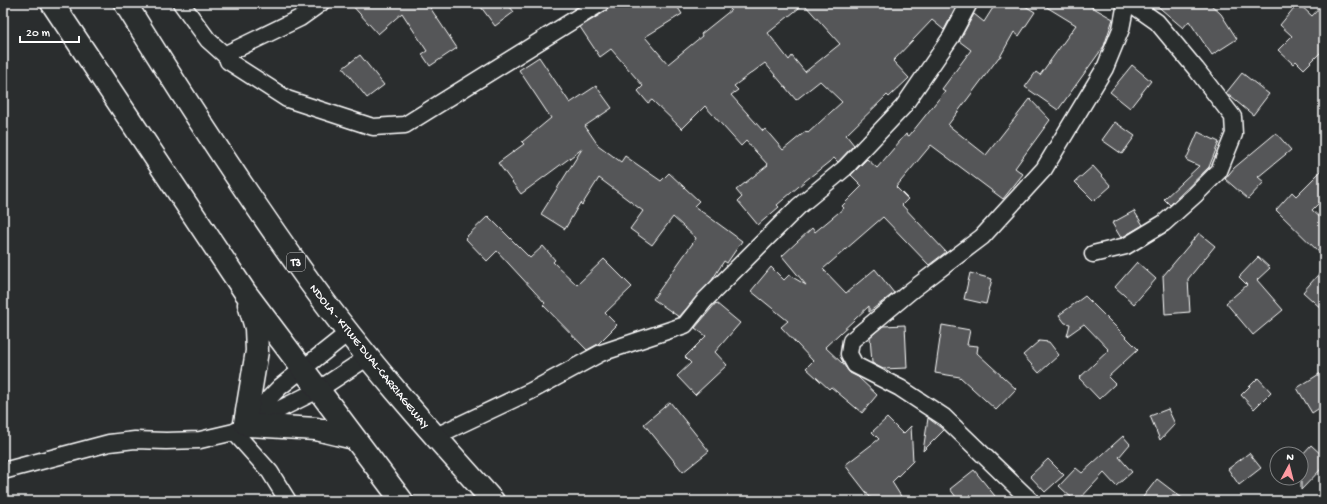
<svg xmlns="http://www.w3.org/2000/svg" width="1327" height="504" font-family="'Gochi Hand',sans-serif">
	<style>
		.building { fill: #555758; stroke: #fff; fill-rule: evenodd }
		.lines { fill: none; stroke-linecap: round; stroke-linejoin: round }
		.street-casing { stroke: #fff; stroke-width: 19 }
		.highway-casing { stroke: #fff; stroke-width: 25 }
		.street { stroke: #2a2d2e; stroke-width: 16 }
		.highway { stroke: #2a2d2e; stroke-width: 22 }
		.labels { text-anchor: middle; stroke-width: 3; stroke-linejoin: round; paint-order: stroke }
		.shield { fill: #2a2d2e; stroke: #bfc0c0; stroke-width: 1 }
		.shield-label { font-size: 11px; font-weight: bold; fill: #fff }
		.street-label { font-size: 12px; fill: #fff; stroke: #2a2d2e }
	</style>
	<rect width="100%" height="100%" fill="#2a2d2e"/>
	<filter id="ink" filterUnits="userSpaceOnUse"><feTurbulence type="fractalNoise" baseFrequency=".025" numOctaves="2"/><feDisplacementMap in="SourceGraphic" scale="8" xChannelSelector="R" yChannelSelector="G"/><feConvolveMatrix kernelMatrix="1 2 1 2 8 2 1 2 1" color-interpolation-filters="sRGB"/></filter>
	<g filter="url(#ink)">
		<path class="building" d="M 350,3 L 427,3 L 457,48 L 430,66 L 422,54 L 427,51 L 402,13 L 378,34 Z
			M 478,3 L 507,3 L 514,12 L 495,26 Z
			M 611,3 L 675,3 L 682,14 L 645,37 L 668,64 L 702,36 L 701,34 L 731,10 L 725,3 L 958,3 L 944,30 L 932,20 L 893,61 L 909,78 L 889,97 L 887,95 L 846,135 L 854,145 L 838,162 L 834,158 L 805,181 L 777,205 L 779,207 L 758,225 L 738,201 L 742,197 L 736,190 L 768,165 L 746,141 L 741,146 L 705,106 L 682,129 L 652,100 L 648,103 L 638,91 L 643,86 L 611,49 L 600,57 L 580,27 L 606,11 ZM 804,4 L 840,44 L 805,72 L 792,56 L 789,60 L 768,33 ZM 765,63 L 796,100 L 820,81 L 842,102 L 808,133 L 806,131 L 783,150 L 765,129 L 763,131 L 731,95 L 738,90 L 734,86 Z
			M 996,3 L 1020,3 L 1035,12 L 1019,36 L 1014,32 L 1000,57 L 999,57 L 948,125 L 986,155 L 1030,99 L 1050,120 L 1015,168 L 1023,174 L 1003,199 L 931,145 L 896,187 L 908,199 L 902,205 L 946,252 L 929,265 L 883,217 L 823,269 L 846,293 L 875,269 L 894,293 L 869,312 L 869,306 L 825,347 L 843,364 L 850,373 L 858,377 L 877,395 L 862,413 L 831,387 L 829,389 L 806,368 L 813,361 L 781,327 L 788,321 L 751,291 L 771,267 L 784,280 L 789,275 L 806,285 L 782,256 L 812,228 L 815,232 L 844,208 L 842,206 L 862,186 L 851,175 L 867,159 L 877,168 L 906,134 L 909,136 L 945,91 L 942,89 L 971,50 L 959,41 L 974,14 L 984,22 Z
			M 1040,3 L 1085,3 L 1113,19 L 1104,46 L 1058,110 L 1025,87 L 1036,72 L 1040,75 L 1076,25 Z
			M 1154,3 L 1209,3 L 1221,14 L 1237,39 L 1212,55 L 1189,21 L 1183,28 Z
			M 1298,3 L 1312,16 L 1324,3 L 1324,49 L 1304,69 L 1296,61 L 1293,64 L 1278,50 L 1292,36 L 1280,25 Z
			M 360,55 L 384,85 L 367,98 L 343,68 Z
			M 539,57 L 570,103 L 596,86 L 612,108 L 585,126 L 598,145 L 621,162 L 625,156 L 661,181 L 669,173 L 699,201 L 694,206 L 742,241 L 727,263 L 724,261 L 712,280 L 679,317 L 653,299 L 695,240 L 696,238 L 673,217 L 652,245 L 630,229 L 643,211 L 599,178 L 582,205 L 580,203 L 565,229 L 541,214 L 582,149 L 521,194 L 498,163 L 524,144 L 522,142 L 551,118 L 519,70 Z
			M 1132,65 L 1151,81 L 1130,108 L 1110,92 Z
			M 1242,73 L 1269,94 L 1253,115 L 1226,93 Z
			M 1115,122 L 1135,136 L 1122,154 L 1102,140 Z
			M 1198,132 L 1219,142 L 1209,167 L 1170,205 L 1164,199 L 1199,166 L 1186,160 Z
			M 1276,133 L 1291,150 L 1258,177 L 1264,182 L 1248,199 L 1225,179 L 1234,168 Z
			M 1093,166 L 1111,186 L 1094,201 L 1075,182 Z
			M 1324,168 L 1324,198 L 1312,210 L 1324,221 L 1324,257 L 1276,210 L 1292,192 L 1296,196 Z
			M 1134,211 L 1143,225 L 1121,238 L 1112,223 Z
			M 488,216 L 530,258 L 543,246 L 555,260 L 553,262 L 577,285 L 604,259 L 632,287 L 605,313 L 617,325 L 598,344 L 587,350 L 543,305 L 545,303 L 497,251 L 487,261 L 465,238 Z
			M 1199,233 L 1215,246 L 1188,279 L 1190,312 L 1165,314 L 1163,276 Z
			M 1258,257 L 1270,268 L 1257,280 L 1283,310 L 1253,335 L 1226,303 L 1247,285 L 1239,277 Z
			M 1137,262 L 1156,279 L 1134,304 L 1115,287 Z
			M 1324,268 L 1324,311 L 1303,292 Z
			M 970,273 L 992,279 L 986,304 L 964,299 Z
			M 1085,296 L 1138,349 L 1108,377 L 1115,384 L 1099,399 L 1079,378 L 1109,350 L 1084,324 L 1067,336 L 1070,324 L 1065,323 L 1059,315 Z
			M 716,303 L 740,323 L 715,352 L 727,365 L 695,395 L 677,376 L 691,363 L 685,357 L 706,336 L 695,328 Z
			M 905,325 L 907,368 L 883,369 L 872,363 L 870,337 L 883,326 Z
			M 942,325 L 970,330 L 967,345 L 978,346 L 977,353 L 1016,389 L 996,410 L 960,377 L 935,373 Z
			M 1039,341 L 1049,342 L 1059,355 L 1039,373 L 1023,355 Z
			M 1324,371 L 1324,405 L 1312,413 L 1297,388 Z
			M 1258,378 L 1271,392 L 1254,409 L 1241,395 Z
			M 670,402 L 709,451 L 683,472 L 644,424 Z
			M 1168,409 L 1175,424 L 1160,440 L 1150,416 Z
			M 887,418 L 903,434 L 911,426 L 913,461 L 892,482 L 904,501 L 873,501 L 845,465 L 879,439 L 872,432 Z
			M 928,418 L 944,430 L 923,451 Z
			M 1123,436 L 1130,444 L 1119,457 L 1132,472 L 1116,486 L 1104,473 L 1078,501 L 1075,501 L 1059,486 L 1076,468 L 1082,473 Z
			M 1311,445 L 1324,457 L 1324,466 L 1301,490 L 1301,456 Z
			M 1249,453 L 1261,468 L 1239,485 L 1228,469 Z
			M 1048,459 L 1064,475 L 1045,492 L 1030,476 Z
			M 974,470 L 999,501 L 959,501 L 950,489 Z
			M 1157,479 L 1186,501 L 1140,501 Z"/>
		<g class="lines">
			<g class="street-casing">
				<path id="street" d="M 181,3 L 208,40 L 227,57 L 228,61 L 287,99 L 373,127 L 405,125 L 601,3
					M 227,57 L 230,52 L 300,18 L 321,3
					M 1093,254 L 1126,246 L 1164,223 L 1195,195 L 1219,171 L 1234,134 L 1233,117 L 1196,69 L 1157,22 L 1130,3
					M 246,422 L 280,387 L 349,332
					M 234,432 L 270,472 L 288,501
					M 434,437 L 531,391 L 601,353 L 685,325 L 705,300 L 799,206 L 845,168 L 903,107 L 951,37 L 969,3
					M 3,471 L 109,443 L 135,440 L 166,441 L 200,440 L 234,432 L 318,390 L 368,357
					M 1031,501 L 944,417 L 900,388 L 855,365 L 849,354 L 851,341 L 912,290 L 982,237 L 1044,169 L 1105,68 L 1121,29 L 1126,3"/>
			</g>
			<g class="highway-casing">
				<path id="highway" d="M 52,3 L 245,292 L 402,501
					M 125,3 C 183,97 244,191 309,281 C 365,358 429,430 493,501
					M 245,423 L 257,351 L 256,328 L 249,304
					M 248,425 L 316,429 L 354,438"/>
			</g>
			<use href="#street" class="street"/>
			<use href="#highway" class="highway"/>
		</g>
	</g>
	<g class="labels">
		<rect class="shield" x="287" y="253" width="18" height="18" rx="3"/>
		<g class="shield-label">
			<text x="296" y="266">T3</text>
		</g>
		<g class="street-label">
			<text transform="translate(370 356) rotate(51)" y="4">NDOLA - KITWE DUAL-CARRIAGEWAY</text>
		</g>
	</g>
	<rect width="1327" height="504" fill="none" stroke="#2a2d2e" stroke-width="16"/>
	<rect x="8" y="8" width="1311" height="488" fill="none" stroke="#fff" stroke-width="1.5" filter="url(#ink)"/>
	<g transform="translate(1289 466) rotate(7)"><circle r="19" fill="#2a2d2e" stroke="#7f8182"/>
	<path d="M0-3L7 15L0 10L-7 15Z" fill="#ff9aa2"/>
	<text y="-6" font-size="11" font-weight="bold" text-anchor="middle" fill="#ffffff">N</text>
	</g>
	<path d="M20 36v6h59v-6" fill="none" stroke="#ffffff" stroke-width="2"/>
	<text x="26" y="36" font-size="12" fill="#ffffff" stroke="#2a2d2e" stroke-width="3" paint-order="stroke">20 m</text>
</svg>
